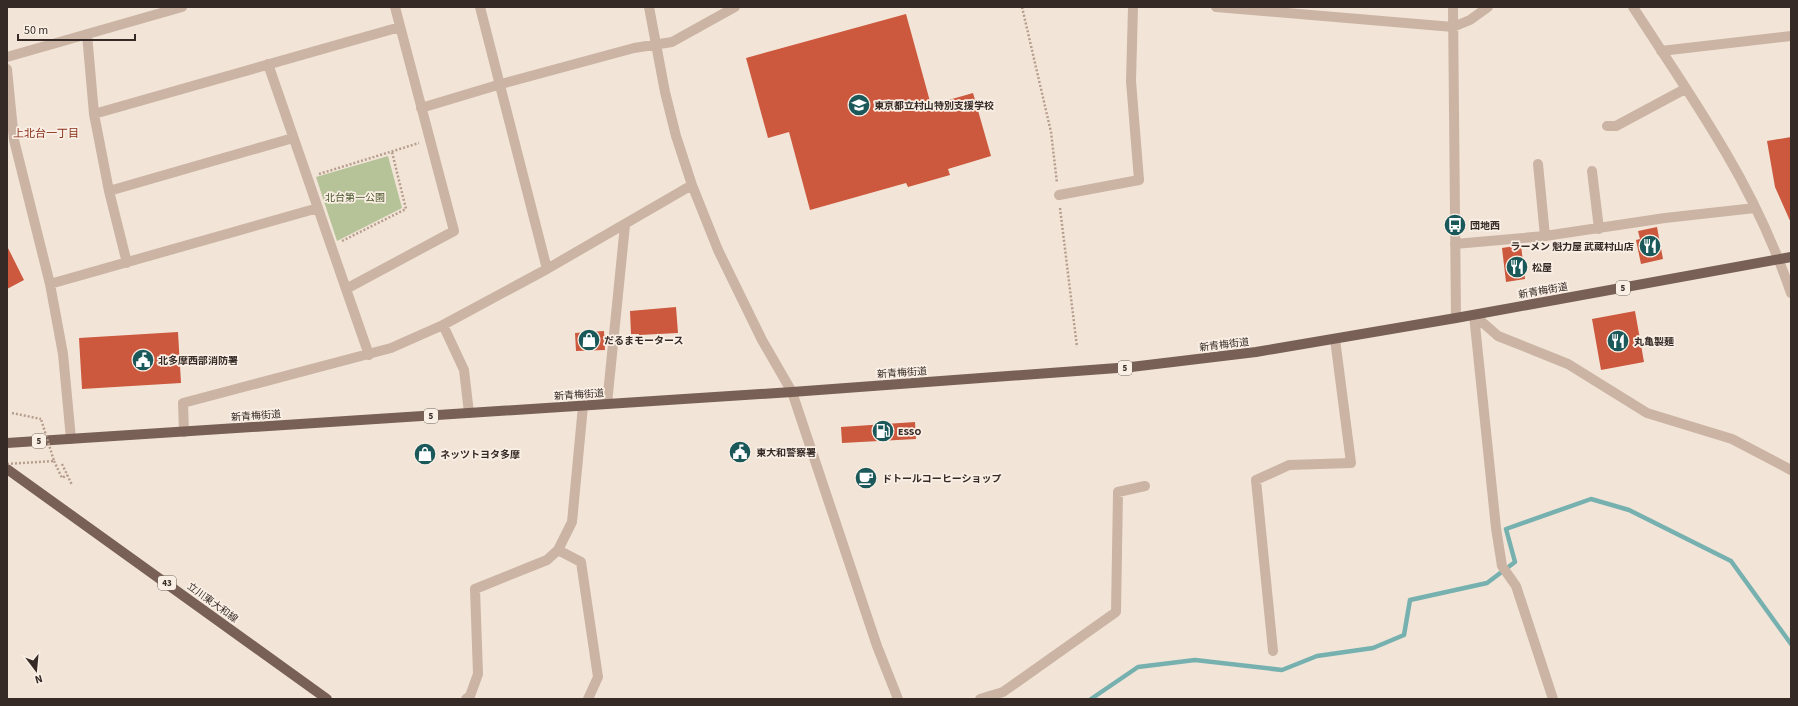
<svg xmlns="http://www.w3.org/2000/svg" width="1798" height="706" font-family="'Source Sans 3','Noto Sans JP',sans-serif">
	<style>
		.green { fill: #b6c298 }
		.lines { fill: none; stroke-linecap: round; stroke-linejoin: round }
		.stream { stroke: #76b1b0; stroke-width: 4.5 }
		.building { fill: #cc583d }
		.path { stroke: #b79d8e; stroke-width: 2.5; stroke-dasharray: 2 2; stroke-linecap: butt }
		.minor { stroke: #cbb4a4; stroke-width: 10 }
		.major { stroke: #796056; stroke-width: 10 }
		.path-bridge { stroke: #b79d8e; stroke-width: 2.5; stroke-dasharray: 2 2; stroke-linecap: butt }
		.labels { text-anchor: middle; stroke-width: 3.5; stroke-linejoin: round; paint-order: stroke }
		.shield { fill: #faefe5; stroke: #71655f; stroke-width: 1 }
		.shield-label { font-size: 9px; font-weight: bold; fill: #362a26 }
		.poi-label { font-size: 10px; font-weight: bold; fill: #362a26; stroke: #faefe5; text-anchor: start }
		.park-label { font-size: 10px; fill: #475528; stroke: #faefe5 }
		.street-label { font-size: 10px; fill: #362a26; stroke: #faefe5 }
		.neighbourhood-label { font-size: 11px; fill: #88301b; stroke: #faefe5 }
	</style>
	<rect width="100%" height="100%" fill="#f2e5d8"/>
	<path class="green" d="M 388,156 L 402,208 L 337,241 L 316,177 Z"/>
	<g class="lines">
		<path class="stream" d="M 1091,699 L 1138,667 L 1195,660 L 1282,670 L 1317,656 L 1373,648 L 1404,635 L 1410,600 L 1487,583 L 1515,562 L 1506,529 L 1591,499 L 1629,510 L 1731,561 L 1791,644"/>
	</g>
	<path class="building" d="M 906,14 L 931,105 L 973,93 L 991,156 L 948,169 L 950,175 L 908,187 L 906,183 L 810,210 L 789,132 L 768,138 L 746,58 Z
		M 1791,137 L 1791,223 L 1775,187 L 1767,141 Z
		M 1657,227 L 1663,259 L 1641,264 L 1636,240 L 1640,239 L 1638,231 Z
		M 1521,245 L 1525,279 L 1506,282 L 1502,248 Z
		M 7,246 L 24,280 L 7,289 Z
		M 676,307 L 678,333 L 639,335 L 639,334 L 631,334 L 630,311 Z
		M 1635,311 L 1644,362 L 1601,370 L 1592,319 Z
		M 604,331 L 605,350 L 576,351 L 575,333 Z
		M 178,332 L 181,383 L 82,389 L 79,338 Z
		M 915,422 L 916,439 L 842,443 L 841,427 Z"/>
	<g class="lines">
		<path class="path" d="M 1022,7 L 1051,132 L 1057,183
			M 319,174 L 419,143
			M 1060,208 L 1077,347
			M 342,241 L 406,209 L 392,152
			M 12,413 L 41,419
			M 54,461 L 62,478 L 67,475
			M 62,464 L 72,485"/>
		<path class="minor" d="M 480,7 L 547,269
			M 649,7 L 665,92 L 676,136 L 692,185 L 718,250 L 762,340 L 792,392 L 877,646 L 898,699
			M 1216,7 L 1453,27 L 1470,20 L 1488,7
			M 1453,7 L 1456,318
			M 1633,7 C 1664,55 1697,103 1726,153 C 1752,197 1774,244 1791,293
			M 87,34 L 94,114 L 109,191 L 127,263
			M 1661,51 L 1791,36
			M 7,57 L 182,7
			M 268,64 L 346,289 L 454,231 L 395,7
			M 7,69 L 14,140 L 50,284 L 63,354 L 71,439
			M 421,108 L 501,84 L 634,48 L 672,42 L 735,7
			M 94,114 L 400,27
			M 1607,126 L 1616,126 L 1685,89
			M 1538,164 L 1545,236
			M 1592,171 L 1599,229
			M 109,191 L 293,138
			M 1059,195 L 1139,180 L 1131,81 L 1133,7
			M 1455,244 L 1545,236 L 1665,218 L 1755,208
			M 50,284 L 318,208
			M 346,289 L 369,355
			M 1474,315 L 1496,528 L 1502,566 L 1516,586 L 1553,699
			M 1474,315 L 1498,336 L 1568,364 L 1647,413 L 1732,439 L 1791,470
			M 443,325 L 464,370 L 469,413
			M 607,404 L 625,225
			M 184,432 L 183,403 L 391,348 L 443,325 L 547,269 L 692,185
			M 558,550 L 581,562 L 598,677 L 588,699
			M 1273,651 L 1256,480 L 1289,465 L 1351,463 L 1335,339
			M 466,699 L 470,696 L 478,674 L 475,589 L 547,560 L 558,550 L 572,522 L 583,406
			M 980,699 L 1003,692 L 1116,612 L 1118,492 L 1145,486"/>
		<path class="major" d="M 7,443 L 792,392 L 1131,367 L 1256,352 L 1456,318 L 1791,257
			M 7,469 L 327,699"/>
		<path class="path-bridge" d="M 7,464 L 54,461 L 41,419"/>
	</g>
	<defs>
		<g id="school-disc" transform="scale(1.15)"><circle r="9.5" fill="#1a5859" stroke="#faefe5"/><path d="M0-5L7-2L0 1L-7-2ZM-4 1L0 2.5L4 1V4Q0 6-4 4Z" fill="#fff"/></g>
		<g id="bus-disc" transform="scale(1.15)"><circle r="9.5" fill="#1a5859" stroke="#faefe5"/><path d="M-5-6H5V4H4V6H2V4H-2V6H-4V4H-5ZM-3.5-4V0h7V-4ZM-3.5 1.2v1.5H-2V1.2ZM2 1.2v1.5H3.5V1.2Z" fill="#fff"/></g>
		<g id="restaurant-disc" transform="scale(1.15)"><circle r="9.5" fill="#1a5859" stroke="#faefe5"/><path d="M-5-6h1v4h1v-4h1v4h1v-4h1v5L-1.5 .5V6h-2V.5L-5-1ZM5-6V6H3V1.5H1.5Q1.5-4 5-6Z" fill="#fff"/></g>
		<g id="shop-disc" transform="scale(1.15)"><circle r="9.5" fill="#1a5859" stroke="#faefe5"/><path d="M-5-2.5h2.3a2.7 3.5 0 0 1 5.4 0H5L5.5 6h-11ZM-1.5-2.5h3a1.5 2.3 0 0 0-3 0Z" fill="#fff"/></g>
		<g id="civic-disc" transform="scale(1.15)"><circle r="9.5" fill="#1a5859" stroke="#faefe5"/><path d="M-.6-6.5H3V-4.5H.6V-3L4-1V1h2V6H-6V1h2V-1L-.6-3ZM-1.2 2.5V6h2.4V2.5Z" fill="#fff"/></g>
		<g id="fuel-disc" transform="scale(1.15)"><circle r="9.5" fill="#1a5859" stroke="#faefe5"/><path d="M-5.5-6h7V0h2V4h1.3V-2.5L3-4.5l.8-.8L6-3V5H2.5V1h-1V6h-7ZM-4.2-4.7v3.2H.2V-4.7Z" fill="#fff"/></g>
		<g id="cafe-disc" transform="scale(1.15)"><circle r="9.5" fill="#1a5859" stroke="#faefe5"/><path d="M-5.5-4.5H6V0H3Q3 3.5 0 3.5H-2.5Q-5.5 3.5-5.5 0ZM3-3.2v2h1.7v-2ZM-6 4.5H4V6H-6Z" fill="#fff"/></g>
	</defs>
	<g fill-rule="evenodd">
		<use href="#school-disc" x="859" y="105"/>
		<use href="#bus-disc" x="1455" y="225"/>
		<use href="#restaurant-disc" x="1650" y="246"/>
		<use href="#restaurant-disc" x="1517" y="267"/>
		<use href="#shop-disc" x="589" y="340"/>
		<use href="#restaurant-disc" x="1618" y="341"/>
		<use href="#civic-disc" x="143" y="360"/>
		<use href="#fuel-disc" x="883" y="431"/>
		<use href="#civic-disc" x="740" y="452"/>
		<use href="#shop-disc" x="425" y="454"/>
		<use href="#cafe-disc" x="866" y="478"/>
	</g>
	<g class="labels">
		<g class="shield">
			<rect x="1616" y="281" width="14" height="14" rx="3"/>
			<rect x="1118" y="361" width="14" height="14" rx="3"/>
			<rect x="424" y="409" width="14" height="14" rx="3"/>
			<rect x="32" y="434" width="14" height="14" rx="3"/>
			<rect x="158" y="576" width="18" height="14" rx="3"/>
		</g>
		<g class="shield-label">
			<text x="1623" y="291">5</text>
			<text x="1125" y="371">5</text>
			<text x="431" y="419">5</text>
			<text x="39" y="444">5</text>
			<text x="167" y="586">43</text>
		</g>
		<g class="poi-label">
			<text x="874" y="109">東京都立村山特別支援学校</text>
			<text x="1470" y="229">団地西</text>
			<text x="1634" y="250" text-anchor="end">ラーメン 魁力屋 武蔵村山店</text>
			<text x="1532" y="271">松屋</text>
			<text x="604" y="344">だるまモータース</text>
			<text x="1634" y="345">丸亀製麺</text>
			<text x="158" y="364">北多摩西部消防署</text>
			<text x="898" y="435">ESSO</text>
			<text x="756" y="456">東大和警察署</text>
			<text x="440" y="458">ネッツトヨタ多摩</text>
			<text x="882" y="482">ドトールコーヒーショップ</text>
		</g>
		<g class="park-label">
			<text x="355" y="201">北台第一公園</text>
		</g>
		<g class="street-label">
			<text transform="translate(1543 290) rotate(-10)" y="4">新青梅街道</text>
			<text transform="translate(1224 344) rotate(-7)" y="4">新青梅街道</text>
			<text transform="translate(902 372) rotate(-4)" y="4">新青梅街道</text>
			<text transform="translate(579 394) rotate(-4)" y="4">新青梅街道</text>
			<text transform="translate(256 415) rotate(-4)" y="4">新青梅街道</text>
			<text transform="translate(213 602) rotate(36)" y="4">立川東大和線</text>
		</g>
		<g class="neighbourhood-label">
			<text x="46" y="137">上北台一丁目</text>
		</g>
	</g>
	<rect width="1798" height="706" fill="none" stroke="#362a26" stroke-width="16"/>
	<g transform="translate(36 670) rotate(164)" stroke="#faefe5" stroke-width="3" paint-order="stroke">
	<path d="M0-3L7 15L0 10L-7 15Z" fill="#362a26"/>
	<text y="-6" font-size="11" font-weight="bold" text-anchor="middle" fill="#362a26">N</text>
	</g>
	<path d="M18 34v6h117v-6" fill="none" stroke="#362a26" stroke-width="2"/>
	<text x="24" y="34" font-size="12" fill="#362a26" stroke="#faefe5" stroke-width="3" paint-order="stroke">50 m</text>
</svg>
